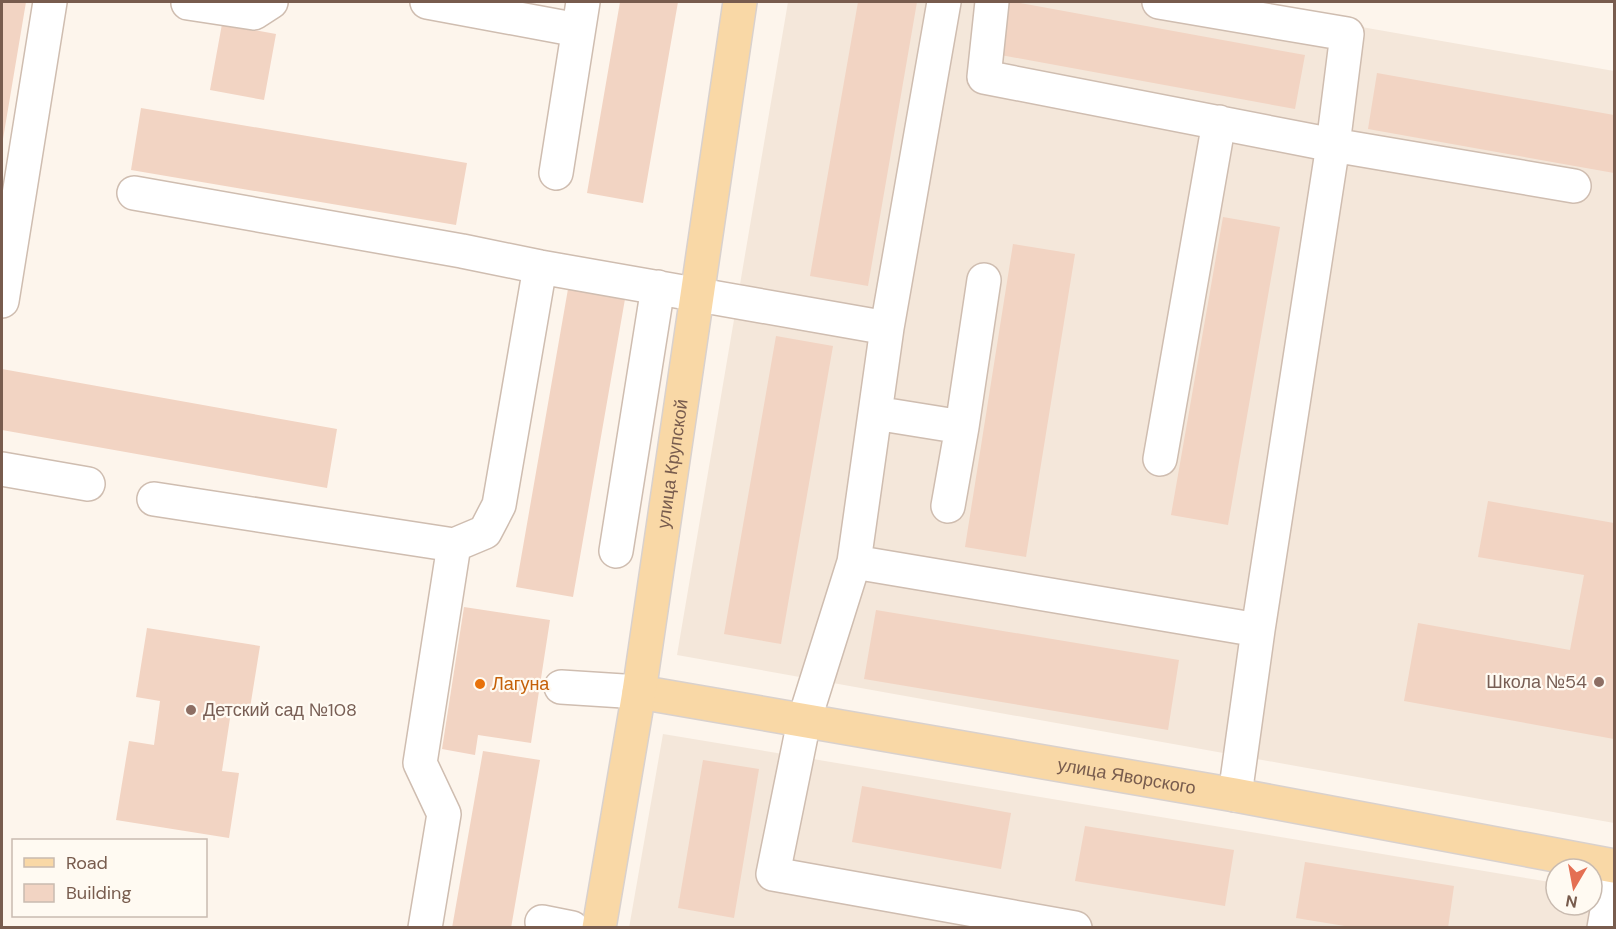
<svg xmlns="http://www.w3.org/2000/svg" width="1616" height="929" font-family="'DM Sans',sans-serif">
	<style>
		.residential { fill: #f4e7da }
		.building { fill: #f2d4c3 }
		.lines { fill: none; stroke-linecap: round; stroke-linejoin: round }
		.minor-casing { stroke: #cfbdb0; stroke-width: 36 }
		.major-casing { stroke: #d9d1cd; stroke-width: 36 }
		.minor { stroke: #fff; stroke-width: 33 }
		.major { stroke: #f9d8a6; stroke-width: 33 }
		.education-dot { fill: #8d6e63; stroke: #fffaf2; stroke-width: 2 }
		.food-dot { fill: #e8710a; stroke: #fffaf2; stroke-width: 2 }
		.labels { text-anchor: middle; stroke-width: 4.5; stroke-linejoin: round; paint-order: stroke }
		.street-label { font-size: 18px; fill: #785c4e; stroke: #fffaf2 }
		.education-label { font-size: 18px; fill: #785e54; stroke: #fffaf2; text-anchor: end }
		.food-label { font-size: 18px; fill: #c56008; stroke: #fffaf2; text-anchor: start }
	</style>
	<rect width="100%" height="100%" fill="#fdf5ec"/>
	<path class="residential" d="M 788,2 L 1218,2 L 1614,71 L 1614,823 L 677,655 Z
		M 663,734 L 1556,883 L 1556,905 L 1592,905 L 1592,889 L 1614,892 L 1614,928 L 629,928 Z"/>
	<path class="building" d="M 2,2 L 26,2 L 3,139 L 2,139 Z
		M 620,2 L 678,2 L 643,203 L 587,193 Z
		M 858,2 L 917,2 L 868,286 L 810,276 Z
		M 1000,2 L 1014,2 L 1305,55 L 1295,109 L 990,53 Z
		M 222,24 L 276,34 L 264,100 L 210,90 Z
		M 1377,73 L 1614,115 L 1614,173 L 1368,129 Z
		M 141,108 L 467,163 L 456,225 L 131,170 Z
		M 1223,217 L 1280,227 L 1228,525 L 1171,515 Z
		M 1013,244 L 1075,254 L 1026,557 L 965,547 Z
		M 568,289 L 625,299 L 573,597 L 516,587 Z
		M 776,336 L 833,346 L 781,644 L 724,634 Z
		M 2,369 L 337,429 L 327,488 L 2,430 Z
		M 1488,501 L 1614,523 L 1614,739 L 1404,701 L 1418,623 L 1570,650 L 1584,575 L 1478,557 Z
		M 464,607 L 550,620 L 531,743 L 478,735 L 475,755 L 442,749 Z
		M 876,610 L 1179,660 L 1168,730 L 864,679 Z
		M 147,628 L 260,646 L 250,708 L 232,705 L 222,771 L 239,773 L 229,838 L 116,820 L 129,741 L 154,745 L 160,701 L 136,697 Z
		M 483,751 L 540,760 L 511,928 L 452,928 Z
		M 703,760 L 759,769 L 734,918 L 678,908 Z
		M 862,786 L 1011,813 L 1001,869 L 852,842 Z
		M 1085,826 L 1234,850 L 1225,906 L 1075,881 Z
		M 1305,862 L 1454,886 L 1448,928 L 1357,928 L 1296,918 Z"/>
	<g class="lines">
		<g class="minor-casing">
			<path id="minor" d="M 427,2 L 578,30
				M 944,2 L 887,328 L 854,562 L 804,721 L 773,874 L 1075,928
				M 992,2 L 984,77 L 1333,145 L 1258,630 L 1235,795
				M 1159,2 L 1347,34 L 1333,145 L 1574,186
				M 188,3 L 254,13 L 271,2
				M 556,173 L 583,2
				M 134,193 L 462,251 L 540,267 L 887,328
				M 2,301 L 50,2
				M 875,413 L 962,427 L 948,506
				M 962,427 L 984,280
				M 1160,459 L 1219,122
				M 2,469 L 88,484
				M 154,499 L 454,545 L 485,532 L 499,505 L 540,267
				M 616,551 L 658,287
				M 854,562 L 1258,630
				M 561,687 L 639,692
				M 542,922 L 572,928
				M 425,928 L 444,814 L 420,763 L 454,545
				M 1604,928 L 1614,870"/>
		</g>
		<g class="major-casing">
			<g id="major">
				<path id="s1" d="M 639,692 L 1235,795 L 1614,866"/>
				<path id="s2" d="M 599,928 L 639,692 L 740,2"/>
			</g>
		</g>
		<use href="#minor" class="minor"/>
		<use href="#major" class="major"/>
	</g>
	<g class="education-dot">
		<circle cx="1599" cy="682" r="6"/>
		<circle cx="191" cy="710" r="6"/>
	</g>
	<circle class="food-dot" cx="480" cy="684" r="6"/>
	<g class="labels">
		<g class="street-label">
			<text dy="6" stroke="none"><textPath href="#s2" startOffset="470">улица Крупской</textPath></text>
			<text dy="6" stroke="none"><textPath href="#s1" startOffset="495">улица Яворского</textPath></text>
		</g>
		<g class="education-label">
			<text x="1587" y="688">Школа №54</text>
			<text x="203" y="716" text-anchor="start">Детский сад №108</text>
		</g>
		<g class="food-label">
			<text x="492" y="690">Лагуна</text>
		</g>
	</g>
	<rect width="1616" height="929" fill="none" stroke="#785c4e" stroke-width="6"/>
	<rect x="12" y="839" width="195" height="78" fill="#fffaf2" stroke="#c9bbb0" stroke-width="1.5"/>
	<rect x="24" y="858" width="30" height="9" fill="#f9d8a6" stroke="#c9bbb0" stroke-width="1.5"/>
	<text x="66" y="869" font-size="18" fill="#785c4e">Road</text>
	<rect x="24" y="884" width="30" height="18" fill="#f2d4c3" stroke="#c9bbb0" stroke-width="1.5"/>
	<text x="66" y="899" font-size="18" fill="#785c4e">Building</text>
	<g transform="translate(1574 887) rotate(190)"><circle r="28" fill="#fffaf2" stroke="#c9bbb0" stroke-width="1.5"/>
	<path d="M0-4.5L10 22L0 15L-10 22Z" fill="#e46f53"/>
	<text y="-9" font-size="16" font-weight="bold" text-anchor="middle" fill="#785c4e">N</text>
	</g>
</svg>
